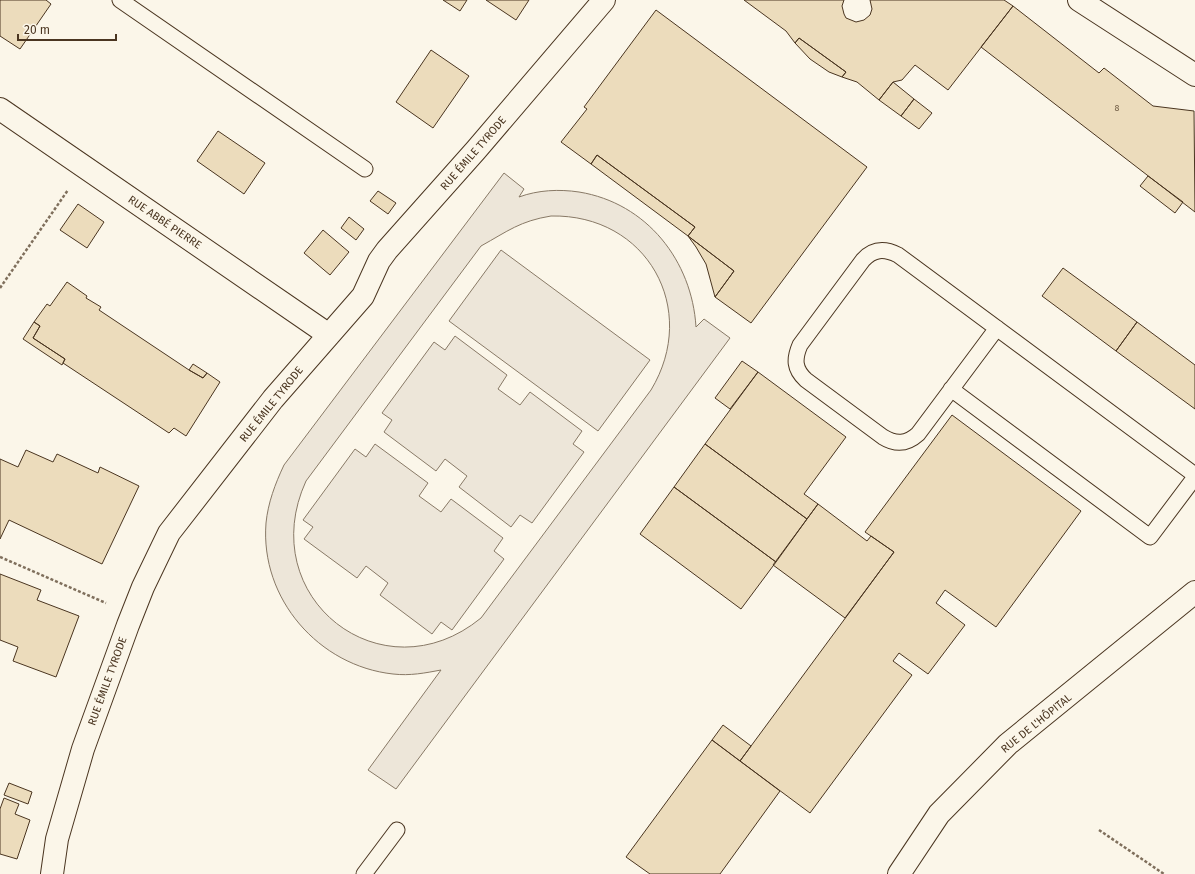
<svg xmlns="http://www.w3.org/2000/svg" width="1195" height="874" font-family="'Fira Sans',sans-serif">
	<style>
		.green { fill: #ede6d9; stroke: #887966; fill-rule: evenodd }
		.building { fill: #ecdcbc; stroke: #4a3520 }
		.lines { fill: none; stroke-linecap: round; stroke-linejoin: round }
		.lane-casing { stroke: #4a3520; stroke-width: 17 }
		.street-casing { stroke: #4a3520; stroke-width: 24 }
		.path { stroke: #7f6f5c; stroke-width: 2.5; stroke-dasharray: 3 2; stroke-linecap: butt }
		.lane { stroke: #fbf6e9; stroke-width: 15 }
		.street { stroke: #fbf6e9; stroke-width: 22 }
		.labels { text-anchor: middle; stroke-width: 3; stroke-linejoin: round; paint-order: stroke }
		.number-label { font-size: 9px; fill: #725f47 }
		.street-label { font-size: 11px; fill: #4a3520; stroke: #fbf6e9 }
	</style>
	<rect width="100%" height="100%" fill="#fbf6e9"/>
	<path class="green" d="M 504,173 L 524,189 L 519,197 C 538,190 559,189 579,192 C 647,203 692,261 696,327 L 704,319 L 730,338 L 396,789 L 368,770 L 441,670 C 425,673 410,676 393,674 C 319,666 260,599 266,523 C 268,503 275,484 284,465 ZM 551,216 C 647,214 700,309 651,390 L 481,618 C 382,699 253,597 306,481 L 481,246 C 508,231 520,221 551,216 Z
		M 501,250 L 650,360 L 598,431 L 449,321 Z
		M 455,336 L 507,375 L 498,389 L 520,405 L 530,392 L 582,431 L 573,444 L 584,452 L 532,523 L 520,515 L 511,527 L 459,487 L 467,476 L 445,459 L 436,471 L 384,432 L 392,420 L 382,413 L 434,342 L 445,350 Z
		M 375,444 L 428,483 L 419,496 L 441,512 L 451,499 L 503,538 L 494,551 L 504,559 L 452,630 L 441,622 L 432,634 L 380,595 L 388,583 L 366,566 L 357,578 L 304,539 L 313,527 L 303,520 L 355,449 L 366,457 Z"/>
	<path class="building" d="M 0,0 L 46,0 L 51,4 L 20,49 L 0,36 Z
		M 443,0 L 467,0 L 460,11 Z
		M 486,0 L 529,0 L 516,20 Z
		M 744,0 L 844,0 L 842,6 L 844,14 L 846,18 L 856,22 L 864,20 L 870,15 L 872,9 L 870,0 L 1004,0 L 1013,6 L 948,90 L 915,65 L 902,80 L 893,82 L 879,100 L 857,82 L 842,77 L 846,72 L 799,38 L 795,43 L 786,31 Z
		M 1013,6 L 1099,73 L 1104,68 L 1153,106 L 1194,111 L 1195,212 L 981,47 Z
		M 656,10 L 867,167 L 751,323 L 715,297 L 734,271 L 688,236 L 695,227 L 597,155 L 591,164 L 561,142 L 587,109 L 584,107 Z
		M 799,38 L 846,72 L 842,77 L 829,72 L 810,59 L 795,43 Z
		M 431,50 L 469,76 L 433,128 L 396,102 Z
		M 893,82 L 914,99 L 901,116 L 879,100 Z
		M 914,99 L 932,113 L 919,129 L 901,116 Z
		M 218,131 L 265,163 L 244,194 L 197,161 Z
		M 597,155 L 695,227 L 688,236 L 591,164 Z
		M 1148,176 L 1183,202 L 1175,213 L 1140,186 Z
		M 378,191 L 396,203 L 388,214 L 370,201 Z
		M 78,204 L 104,222 L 87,248 L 60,230 Z
		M 349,217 L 364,229 L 356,240 L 341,228 Z
		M 323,230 L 349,252 L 330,275 L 304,253 Z
		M 688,236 L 734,271 L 715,297 L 706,264 L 696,247 Z
		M 1063,268 L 1137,322 L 1116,351 L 1042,296 Z
		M 67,282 L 87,296 L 86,298 L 101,307 L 99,310 L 189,370 L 203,378 L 207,373 L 220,382 L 186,436 L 174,428 L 169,433 L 63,363 L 65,359 L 33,338 L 40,326 L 34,322 L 47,304 L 50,306 Z
		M 34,322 L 40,326 L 33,338 L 65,359 L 62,365 L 23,339 Z
		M 1137,322 L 1195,365 L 1195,409 L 1116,351 Z
		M 742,361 L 758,372 L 730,409 L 715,398 Z
		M 193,364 L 207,373 L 203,378 L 189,370 Z
		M 758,372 L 846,437 L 804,494 L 818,504 L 807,519 L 705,444 Z
		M 952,415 L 1081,511 L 996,627 L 945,590 L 936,603 L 965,625 L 928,674 L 899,653 L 893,661 L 912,675 L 810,813 L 740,761 L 894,552 L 865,532 Z
		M 705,444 L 807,519 L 776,562 L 674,487 Z
		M 26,450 L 53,462 L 57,454 L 98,473 L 100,467 L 139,486 L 102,564 L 9,520 L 0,539 L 0,459 L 18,467 Z
		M 674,487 L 776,562 L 741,609 L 640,534 Z
		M 818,504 L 867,541 L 871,536 L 894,552 L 845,618 L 773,565 Z
		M 0,574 L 41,590 L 37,600 L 79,616 L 56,677 L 13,661 L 18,647 L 0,640 Z
		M 723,725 L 751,746 L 740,761 L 712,740 Z
		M 712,740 L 780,791 L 720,874 L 650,874 L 626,857 Z
		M 9,783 L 32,792 L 28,804 L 4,795 Z
		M 4,798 L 19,804 L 15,814 L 30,820 L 17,859 L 0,854 L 0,809 Z"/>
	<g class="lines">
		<g class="lane-casing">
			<path id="lane" d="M 120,0 L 365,169
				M 997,328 L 918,434 C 907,444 896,445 883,437 L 806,380 C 794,369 794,359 800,345 L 863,260 C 873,249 884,248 898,255 L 1195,475
				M 951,389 L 1150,537 L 1195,477
				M 364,874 L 397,830"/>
		</g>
		<g class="street-casing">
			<path id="street" d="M 1079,0 L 1195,75
				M 0,109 L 329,335
				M 52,874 L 57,839 L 83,749 L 128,625 L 143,587 L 169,533 L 273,399 L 363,296 L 379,261 L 387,250 L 476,150 L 604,0
				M 899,874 L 939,814 L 1008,744 L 1195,592"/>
		</g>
		<path class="path" d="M 0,288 L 68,190
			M 0,557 L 106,603
			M 1099,830 L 1164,874"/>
		<use href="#lane" class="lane"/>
		<use href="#street" class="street"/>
	</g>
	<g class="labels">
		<g class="number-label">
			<text x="1117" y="111">8</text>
		</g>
		<g class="street-label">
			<text transform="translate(473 153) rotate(-49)" y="4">RUE ÉMILE TYRODE</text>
			<text transform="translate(165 222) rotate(34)" y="4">RUE ABBÉ PIERRE</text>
			<text transform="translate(271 404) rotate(-51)" y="4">RUE ÉMILE TYRODE</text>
			<text transform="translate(107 681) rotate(-70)" y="4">RUE ÉMILE TYRODE</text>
			<text transform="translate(1036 723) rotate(-39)" y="4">RUE DE L'HÔPITAL</text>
		</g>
	</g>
	<path d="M18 34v6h98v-6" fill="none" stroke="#4a3520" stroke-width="2"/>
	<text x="24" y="34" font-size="12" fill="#4a3520" stroke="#fbf6e9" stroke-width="3" paint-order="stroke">20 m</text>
</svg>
